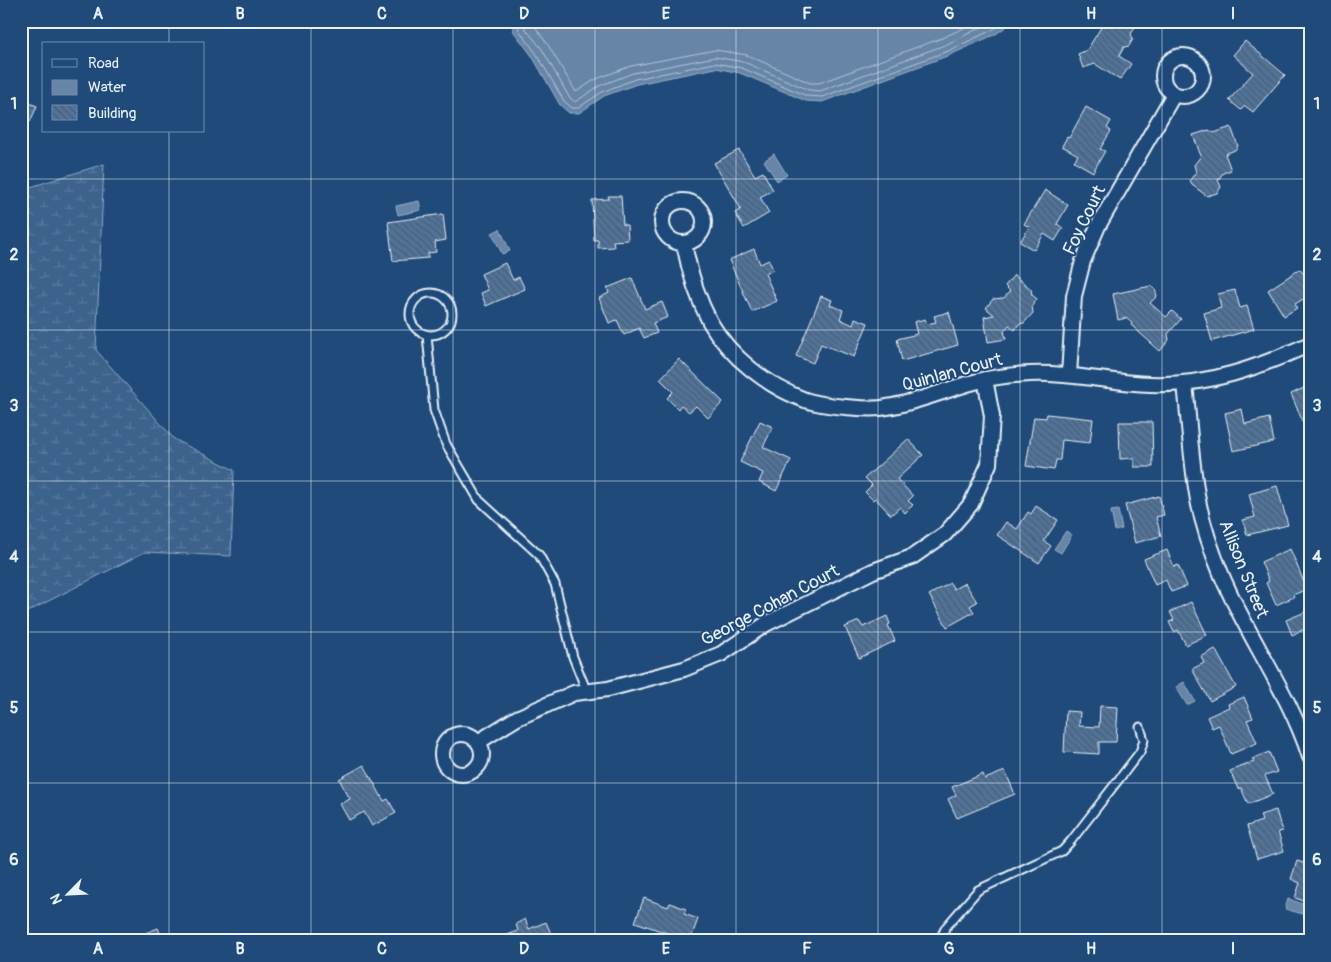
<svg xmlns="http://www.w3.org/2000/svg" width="1331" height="962" font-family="Pangolin,sans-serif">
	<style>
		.wetland { fill: url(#wetland-marsh); stroke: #92aac2 }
		.water { fill: #6685a7; stroke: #9ab0c7 }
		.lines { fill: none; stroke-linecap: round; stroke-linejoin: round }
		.shore { stroke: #b4c6d8; stroke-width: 1 }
		.building { fill: url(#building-back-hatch); stroke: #e8f1f8 }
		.lane-casing { stroke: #e8f1f8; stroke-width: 11 }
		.street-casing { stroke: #e8f1f8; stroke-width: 18 }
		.lane { stroke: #1f4a7a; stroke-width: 7 }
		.street { stroke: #1f4a7a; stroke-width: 14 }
		.grid { fill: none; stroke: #e8f1f8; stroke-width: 1; stroke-opacity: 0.55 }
		.labels { text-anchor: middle; stroke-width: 4; stroke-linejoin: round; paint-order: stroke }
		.street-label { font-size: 18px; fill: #e8f1f8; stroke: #1f4a7a }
		.neatline { fill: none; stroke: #e8f1f8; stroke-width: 2 }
		.grid-label { font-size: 16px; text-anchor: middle; font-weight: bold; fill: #e8f1f8 }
	</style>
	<defs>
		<pattern id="wetland-marsh" width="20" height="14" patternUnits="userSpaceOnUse" patternTransform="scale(1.25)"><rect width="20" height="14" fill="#3c628c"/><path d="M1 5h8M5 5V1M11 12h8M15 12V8" fill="none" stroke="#58799d"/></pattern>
		<pattern id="building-back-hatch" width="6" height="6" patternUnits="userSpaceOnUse" patternTransform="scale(1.25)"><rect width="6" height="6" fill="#517399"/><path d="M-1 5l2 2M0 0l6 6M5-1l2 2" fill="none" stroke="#4c5e72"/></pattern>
	</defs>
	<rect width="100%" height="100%" fill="#1f4a7a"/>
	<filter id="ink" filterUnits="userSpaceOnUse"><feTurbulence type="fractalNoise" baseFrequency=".02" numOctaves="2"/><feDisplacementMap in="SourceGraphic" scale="10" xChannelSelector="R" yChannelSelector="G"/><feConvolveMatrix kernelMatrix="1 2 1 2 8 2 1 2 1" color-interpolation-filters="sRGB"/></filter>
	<g filter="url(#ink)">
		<path class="wetland" d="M 104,164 L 96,350 L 174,439 L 234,470 L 231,556 L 145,552 L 21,615 L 21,190 Z"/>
		<path class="water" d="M 511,21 L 1014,21 L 996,34 L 950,55 L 822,102 L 806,101 L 740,73 L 716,68 L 637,84 L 604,96 L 579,113 L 569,113 L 560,105 L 532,56 L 514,32 Z
			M 774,154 L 787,175 L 777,181 L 764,161 Z
			M 419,201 L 421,210 L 398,215 L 396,206 Z
			M 500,229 L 510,251 L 502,254 L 492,233 Z
			M 1118,510 L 1122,529 L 1115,531 L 1111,511 Z
			M 1066,531 L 1072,535 L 1061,553 L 1054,549 Z
			M 1184,682 L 1195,701 L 1187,705 L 1176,687 Z
			M 1288,899 L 1306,905 L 1303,914 L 1285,909 Z"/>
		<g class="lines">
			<path class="shore" d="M 517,21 L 519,30 L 536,53 L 564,101 L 572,108 L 578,108 L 602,92 L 635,79 L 715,63 L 742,68 L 807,96 L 822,97 L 948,51 L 994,29 L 1005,21
				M 523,21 L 524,27 L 542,49 L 569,97 L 575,102 L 599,86 L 633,73 L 715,57 L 744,62 L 809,90 L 820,91 L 945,45 L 994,21
				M 531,21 L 548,45 L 576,92 L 596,79 L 631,66 L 715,50 L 747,55 L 810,83 L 819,83 L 942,38 L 979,21"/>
		</g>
		<path class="building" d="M 1105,21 L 1130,21 L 1136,25 L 1131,34 L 1133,39 L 1129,46 L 1124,47 L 1119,56 L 1131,64 L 1120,80 L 1095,64 L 1083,68 L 1078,54 L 1087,50 Z
			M 1245,41 L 1285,75 L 1253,112 L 1245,106 L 1241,110 L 1229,100 L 1253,73 L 1233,55 Z
			M 21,100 L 37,106 L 30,122 L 21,118 Z
			M 1086,107 L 1111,121 L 1107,128 L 1111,131 L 1100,149 L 1105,151 L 1093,172 L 1074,161 L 1078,155 L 1062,146 L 1067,137 L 1069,138 Z
			M 1231,127 L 1238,146 L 1235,150 L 1225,154 L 1231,170 L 1223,173 L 1218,180 L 1221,187 L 1217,193 L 1207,196 L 1192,185 L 1190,180 L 1196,172 L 1194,165 L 1201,156 L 1193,135 L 1209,130 L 1214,133 Z
			M 739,150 L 755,176 L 763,172 L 773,190 L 760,197 L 769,213 L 744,228 L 735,213 L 741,209 L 714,163 Z
			M 1045,190 L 1068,205 L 1057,224 L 1063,228 L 1055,241 L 1044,234 L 1034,250 L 1020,242 L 1029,227 L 1024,224 Z
			M 608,196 L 621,196 L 623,225 L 627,225 L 628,240 L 613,241 L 614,247 L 598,248 L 598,240 L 594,240 L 592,200 L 609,199 Z
			M 443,214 L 446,240 L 435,242 L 436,252 L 428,253 L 428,258 L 393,261 L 388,222 Z
			M 754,249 L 760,264 L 769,260 L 773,270 L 765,274 L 777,301 L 752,312 L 729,260 Z
			M 505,263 L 513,280 L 519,277 L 525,289 L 486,306 L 481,293 L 488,290 L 481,274 Z
			M 1300,269 L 1310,284 L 1310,295 L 1295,304 L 1297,308 L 1284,316 L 1268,290 Z
			M 1014,275 L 1031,289 L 1032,295 L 1037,299 L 1032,306 L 1033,313 L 1024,323 L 1019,324 L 1015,330 L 1009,325 L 1004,331 L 1006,339 L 988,342 L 984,317 L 994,315 L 986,308 L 993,299 L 1004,298 L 1010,291 L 1005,286 Z
			M 632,278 L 645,309 L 662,302 L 668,317 L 653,323 L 657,333 L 644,338 L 639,328 L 624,335 L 617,320 L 609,323 L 599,298 L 609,293 L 607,288 Z
			M 1151,286 L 1155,289 L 1157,296 L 1150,303 L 1166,317 L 1172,311 L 1181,319 L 1168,334 L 1169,340 L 1160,351 L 1131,325 L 1132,323 L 1126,318 L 1118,320 L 1113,294 Z
			M 1235,290 L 1240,308 L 1247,306 L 1254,329 L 1212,341 L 1204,313 L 1221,308 L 1218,294 Z
			M 821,296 L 832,300 L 830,305 L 843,310 L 840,319 L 853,325 L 855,318 L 868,323 L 854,357 L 821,344 L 813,363 L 796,356 Z
			M 949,312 L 958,345 L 902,361 L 897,339 L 917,334 L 914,322 L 925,319 L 927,324 L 936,322 L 934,316 Z
			M 679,359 L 723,402 L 708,418 L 696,406 L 689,412 L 681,405 L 678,409 L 667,398 L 673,392 L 660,379 Z
			M 1306,387 L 1310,396 L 1310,431 L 1307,432 L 1291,394 Z
			M 1242,409 L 1245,424 L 1269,418 L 1274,442 L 1233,451 L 1225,413 Z
			M 1047,414 L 1093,419 L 1090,443 L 1062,440 L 1060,460 L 1056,460 L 1054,470 L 1026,466 L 1034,417 L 1046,418 Z
			M 760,421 L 773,427 L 763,447 L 791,460 L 776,491 L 759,482 L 763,473 L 740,462 Z
			M 1119,422 L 1152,422 L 1153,467 L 1134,467 L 1134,458 L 1120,459 Z
			M 908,439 L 923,455 L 897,479 L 913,496 L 908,501 L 913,505 L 905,513 L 900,507 L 891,515 L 875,498 L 873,500 L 865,492 L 872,485 L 865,478 Z
			M 1277,486 L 1288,525 L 1247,535 L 1243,520 L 1255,517 L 1249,494 Z
			M 1159,496 L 1164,515 L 1156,517 L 1161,536 L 1135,543 L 1125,505 Z
			M 1036,506 L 1058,520 L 1044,541 L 1051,546 L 1039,563 L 997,535 L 1006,522 L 1017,529 L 1028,512 L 1031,514 Z
			M 1290,549 L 1307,589 L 1293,595 L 1294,597 L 1276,605 L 1266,583 L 1269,581 L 1261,562 Z
			M 1167,550 L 1174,567 L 1178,565 L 1187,586 L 1171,592 L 1166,580 L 1155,585 L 1144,559 Z
			M 950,583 L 954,589 L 965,583 L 977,602 L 970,606 L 974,612 L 947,627 L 929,595 Z
			M 1191,602 L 1207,635 L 1186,645 L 1178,630 L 1174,632 L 1169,622 L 1174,620 L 1170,612 Z
			M 1310,610 L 1310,639 L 1305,629 L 1292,635 L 1286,620 Z
			M 887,616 L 890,624 L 888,625 L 895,641 L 859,658 L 845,627 L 859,621 L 863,627 Z
			M 1215,649 L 1236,687 L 1210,701 L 1192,669 L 1204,663 L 1201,657 Z
			M 1244,697 L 1253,718 L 1247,720 L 1257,743 L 1231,754 L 1219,725 L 1212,728 L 1207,717 L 1229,707 L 1228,704 Z
			M 1100,706 L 1118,707 L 1116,742 L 1099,742 L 1099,754 L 1064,752 L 1066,711 L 1080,712 L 1079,726 L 1099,727 Z
			M 1269,752 L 1277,772 L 1265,776 L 1273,794 L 1248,804 L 1241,788 L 1238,789 L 1230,771 L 1254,762 L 1252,759 Z
			M 364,765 L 384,801 L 388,799 L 396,813 L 372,826 L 364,812 L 349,820 L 340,804 L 350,799 L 339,779 Z
			M 1005,771 L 1015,794 L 957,818 L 948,799 L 956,795 L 952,787 L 983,774 L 985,779 Z
			M 1276,810 L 1282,831 L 1278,832 L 1284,851 L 1257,859 L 1247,826 L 1262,821 L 1260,815 Z
			M 1297,861 L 1310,865 L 1310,903 L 1295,898 L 1300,883 L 1291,879 Z
			M 644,898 L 668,907 L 670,903 L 686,909 L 684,914 L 698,919 L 690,941 L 635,922 Z
			M 525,919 L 529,929 L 546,922 L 554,941 L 509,941 L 507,935 L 518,931 L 516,924 Z
			M 158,928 L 163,941 L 140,941 L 138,936 Z"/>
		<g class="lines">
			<g class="lane-casing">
				<path id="lane" d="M410 314a21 21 0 1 1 42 0a21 21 0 1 1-42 0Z
					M 427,335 L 434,410 L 446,444 L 479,500 L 539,555 L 555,584 L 573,657 L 587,692
					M 939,941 L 946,927 L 978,890 L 1062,851 L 1071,841 L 1140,752 L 1144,740 L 1140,727"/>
			</g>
			<g class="street-casing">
				<path id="street" d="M1163 76a20 20 0 1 1 40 0a20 20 0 1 1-40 0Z
					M662 222a21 21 0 1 1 42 0a21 21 0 1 1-42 0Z
					M 684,243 C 689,271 697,297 710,322 C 730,357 767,386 805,400 C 817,404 832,406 846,407 C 859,408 874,410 887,407 C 915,403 940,392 967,384 C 987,378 1008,375 1030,374 C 1070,372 1110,383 1150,384 C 1209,386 1257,368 1310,344
					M 1069,375 L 1074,296 L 1083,261 L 1098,226 L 1174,94
					M 1185,383 C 1189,422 1191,462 1198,500 C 1203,526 1212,552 1222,576 C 1248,638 1289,692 1310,757
					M442 754a20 20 0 1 1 40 0a20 20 0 1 1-40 0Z
					M 478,742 L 517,718 L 574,693 L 608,689 L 684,669 L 721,654 L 766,624 L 873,571 L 912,557 L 945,534 L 971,504 L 989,464 L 992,416 L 985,379"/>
			</g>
			<use href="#lane" class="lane"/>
			<use href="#street" class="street"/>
		</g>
	</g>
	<path class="grid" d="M 169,21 L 169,44M 311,21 L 311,941M 453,21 L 453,941M 595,21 L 595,941M 736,21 L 736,941M 878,21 L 878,941M 1020,21 L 1020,941M 1162,21 L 1162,941M 169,131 L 169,941M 21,179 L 1310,179M 21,330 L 1310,330M 21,481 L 1310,481M 21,632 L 1310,632M 21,783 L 1310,783"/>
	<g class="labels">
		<g class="street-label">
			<text transform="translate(1084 220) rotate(-64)" y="6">Foy Court</text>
			<text transform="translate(952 372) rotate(-15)" y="6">Quinlan Court</text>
			<text transform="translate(1244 569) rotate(68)" y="6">Allison Street</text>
			<text transform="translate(770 605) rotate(-28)" y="6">George Cohan Court</text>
		</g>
	</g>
	<rect width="1331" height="962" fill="none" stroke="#1f4a7a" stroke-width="55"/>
	<rect x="42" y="42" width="162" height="90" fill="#1f4a7a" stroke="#6f8dac"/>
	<rect x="52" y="59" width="25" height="8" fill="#1f4a7a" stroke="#6f8dac"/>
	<text x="88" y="68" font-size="15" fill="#e8f1f8">Road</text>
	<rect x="52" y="80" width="25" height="15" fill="#6685a7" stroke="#6f8dac"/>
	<text x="88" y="92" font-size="15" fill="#e8f1f8">Water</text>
	<rect x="52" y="105" width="25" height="15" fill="url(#building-back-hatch)" stroke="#6f8dac"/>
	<text x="88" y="118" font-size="15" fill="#e8f1f8">Building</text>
	<g transform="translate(68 894) rotate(246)" stroke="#1f4a7a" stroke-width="4" paint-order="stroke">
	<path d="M0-4L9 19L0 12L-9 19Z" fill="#e8f1f8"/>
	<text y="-8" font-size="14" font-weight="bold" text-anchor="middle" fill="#e8f1f8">N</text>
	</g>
	<rect x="28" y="28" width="1276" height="906" class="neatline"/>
	<g class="grid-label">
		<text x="98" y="19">A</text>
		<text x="240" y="19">B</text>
		<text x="382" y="19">C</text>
		<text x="524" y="19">D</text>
		<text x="666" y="19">E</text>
		<text x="807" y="19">F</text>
		<text x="949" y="19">G</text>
		<text x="1091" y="19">H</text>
		<text x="1233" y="19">I</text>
		<text x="14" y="109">1</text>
		<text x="1317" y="109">1</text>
		<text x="14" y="260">2</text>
		<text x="1317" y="260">2</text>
		<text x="14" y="411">3</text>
		<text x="1317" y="411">3</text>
		<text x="14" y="562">4</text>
		<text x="1317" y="562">4</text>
		<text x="14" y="713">5</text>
		<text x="1317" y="713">5</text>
		<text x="14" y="865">6</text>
		<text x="1317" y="865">6</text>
		<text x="98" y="954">A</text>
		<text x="240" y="954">B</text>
		<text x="382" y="954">C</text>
		<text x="524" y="954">D</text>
		<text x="666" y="954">E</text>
		<text x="807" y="954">F</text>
		<text x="949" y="954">G</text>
		<text x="1091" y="954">H</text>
		<text x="1233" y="954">I</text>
	</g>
</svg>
